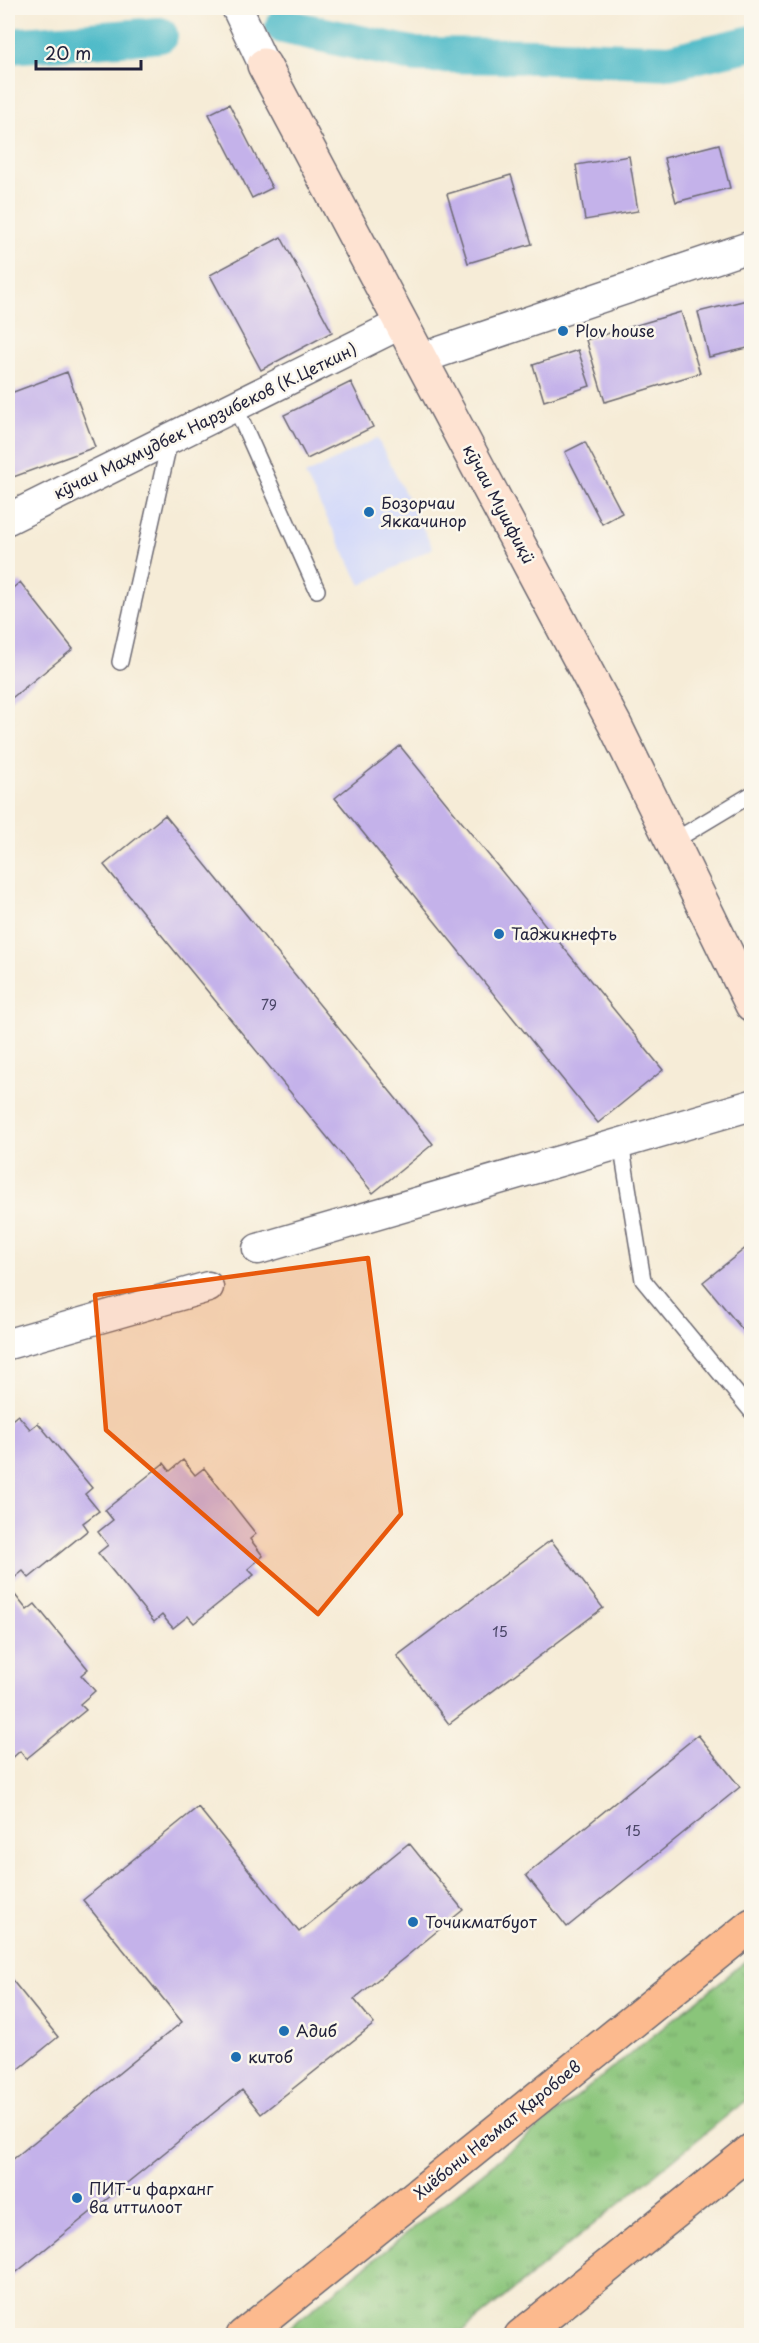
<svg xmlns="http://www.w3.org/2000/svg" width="759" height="2343" font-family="'Playpen Sans',sans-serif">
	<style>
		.built { fill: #d3d9f9 }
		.grass { fill: url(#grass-tufts); stroke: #56745a; stroke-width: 1.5 }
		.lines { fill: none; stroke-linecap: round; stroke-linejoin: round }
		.canal { stroke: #4ebac8; stroke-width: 36 }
		.building { fill: #c4b2ea }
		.lane-casing { stroke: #6c6972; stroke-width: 18 }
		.street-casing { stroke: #6c6972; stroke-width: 33 }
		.secondary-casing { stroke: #6c6972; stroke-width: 36 }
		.highway-casing { stroke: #6c6972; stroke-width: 36 }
		.lane { stroke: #fff; stroke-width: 15 }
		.street { stroke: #fff; stroke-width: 30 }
		.secondary { stroke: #fee3d2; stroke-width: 33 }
		.highway { stroke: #fcba8e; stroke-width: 33 }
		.marked { fill: #e8590c; fill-opacity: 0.2; stroke: #e8590c; stroke-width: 4.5; stroke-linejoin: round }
		.poi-dot { fill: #1f6fb2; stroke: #fbf7ec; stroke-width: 2 }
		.labels { text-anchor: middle; stroke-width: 5; stroke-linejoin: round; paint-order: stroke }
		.number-label { font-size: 14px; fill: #4a4667 }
		.poi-label { font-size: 16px; fill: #22223b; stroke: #fbf7ec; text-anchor: start }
		.street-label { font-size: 16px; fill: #22223b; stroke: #fbf7ec }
	</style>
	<defs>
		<pattern id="grass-tufts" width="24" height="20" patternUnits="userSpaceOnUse" patternTransform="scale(1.5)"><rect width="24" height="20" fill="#8ac57a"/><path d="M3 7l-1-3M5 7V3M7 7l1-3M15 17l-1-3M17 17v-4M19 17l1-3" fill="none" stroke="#70a065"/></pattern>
	</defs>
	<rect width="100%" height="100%" fill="#fbf7ec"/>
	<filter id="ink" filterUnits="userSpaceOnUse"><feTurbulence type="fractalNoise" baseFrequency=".0167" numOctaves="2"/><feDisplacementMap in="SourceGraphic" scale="12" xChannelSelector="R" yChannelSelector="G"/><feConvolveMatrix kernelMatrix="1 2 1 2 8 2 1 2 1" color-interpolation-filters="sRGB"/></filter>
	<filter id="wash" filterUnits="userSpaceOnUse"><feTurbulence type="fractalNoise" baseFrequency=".008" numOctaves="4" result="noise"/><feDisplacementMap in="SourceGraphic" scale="24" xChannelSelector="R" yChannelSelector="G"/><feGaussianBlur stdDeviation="1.35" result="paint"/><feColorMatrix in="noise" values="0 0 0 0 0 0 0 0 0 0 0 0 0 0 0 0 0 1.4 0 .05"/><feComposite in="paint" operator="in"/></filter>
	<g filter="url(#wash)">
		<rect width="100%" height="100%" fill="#f6ecd7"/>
		<path class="built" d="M 377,438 L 433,548 L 361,585 L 305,475 Z"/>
		<path class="grass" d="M 751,1957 L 751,2096 L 458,2335 L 280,2335 Z"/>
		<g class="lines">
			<path class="canal" d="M 283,26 L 416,55 L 538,56 L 669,62 L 752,43
				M 8,46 L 160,35"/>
		</g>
		<g id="blocks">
			<path class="building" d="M 229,104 L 272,188 L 252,198 L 209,114 Z
				M 719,144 L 730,188 L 676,202 L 664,158 Z
				M 629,156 L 638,211 L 585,220 L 576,165 Z
				M 511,175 L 532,244 L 468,263 L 447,194 Z
				M 281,237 L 332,332 L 261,370 L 210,275 Z
				M 751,299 L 752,347 L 709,357 L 698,312 Z
				M 681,312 L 700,373 L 605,402 L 586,340 Z
				M 578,350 L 590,386 L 544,401 L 533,365 Z
				M 67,372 L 95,447 L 8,479 L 8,394 Z
				M 351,382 L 373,427 L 307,459 L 284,415 Z
				M 585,442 L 622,513 L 602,524 L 565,452 Z
				M 20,582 L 73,649 L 8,701 L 8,592 Z
				M 400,746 L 663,1070 L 598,1123 L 335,798 Z
				M 165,815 L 433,1144 L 373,1193 L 104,865 Z
				M 752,1243 L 752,1341 L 703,1282 Z
				M 18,1415 L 30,1429 L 38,1423 L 92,1488 L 85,1494 L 99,1511 L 83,1523 L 88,1530 L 29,1578 L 23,1571 L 8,1583 L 8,1423 Z
				M 183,1460 L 195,1475 L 204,1468 L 256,1534 L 250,1539 L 263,1556 L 248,1569 L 254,1575 L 194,1623 L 188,1616 L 173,1628 L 162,1615 L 154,1622 L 98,1553 L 108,1545 L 98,1532 L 113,1520 L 105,1510 L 164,1463 L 170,1471 Z
				M 551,1540 L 603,1608 L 449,1724 L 397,1656 Z
				M 15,1595 L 27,1610 L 35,1604 L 88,1669 L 81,1675 L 95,1691 L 80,1704 L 86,1710 L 26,1759 L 20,1751 L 8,1762 L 8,1601 Z
				M 698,1735 L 740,1787 L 567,1927 L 526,1875 Z
				M 198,1807 L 299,1932 L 409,1843 L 463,1910 L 354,1999 L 374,2024 L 261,2114 L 242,2090 L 8,2279 L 8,2155 L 12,2160 L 182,2022 L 83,1900 Z
				M 8,1975 L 58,2037 L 8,2078 Z"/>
		</g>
	</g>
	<g filter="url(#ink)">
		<use href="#blocks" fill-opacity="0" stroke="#6c6972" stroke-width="1.5"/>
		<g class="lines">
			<g class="lane-casing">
				<path id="lane" d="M 235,406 L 317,590
					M 120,662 L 170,439
					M 672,842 L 752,794
					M 621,1143 L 643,1280 L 752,1412"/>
			</g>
			<g class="street-casing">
				<path id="street" d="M 237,8 L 264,65
					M 422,358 L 752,246
					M 8,519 L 402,323
					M 258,1249 L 752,1105
					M 8,1344 L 208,1287"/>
			</g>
			<g class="secondary-casing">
				<path id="secondary" d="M 264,65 L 615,725 L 752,1005"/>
			</g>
			<g class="highway-casing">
				<path id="highway" d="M 243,2336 L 752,1925
					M 521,2336 L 752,2150"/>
			</g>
			<use href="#lane" class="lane"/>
			<use href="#street" class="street"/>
			<use href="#secondary" class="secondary"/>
			<use href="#highway" class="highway"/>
		</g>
	</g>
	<path class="marked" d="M 368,1258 L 401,1514 L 318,1614 L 106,1430 L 95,1295 Z"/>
	<g class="poi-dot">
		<circle cx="563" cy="331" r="6"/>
		<circle cx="369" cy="512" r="6"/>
		<circle cx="499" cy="934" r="6"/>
		<circle cx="413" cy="1922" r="6"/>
		<circle cx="284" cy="2031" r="6"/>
		<circle cx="236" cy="2057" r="6"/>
		<circle cx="77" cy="2198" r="6"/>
	</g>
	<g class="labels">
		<g class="number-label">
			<text x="269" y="1010">79</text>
			<text x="500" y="1637">15</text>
			<text x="633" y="1836">15</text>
		</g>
		<g class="poi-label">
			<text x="575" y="337">Plov house</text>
			<text x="381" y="509">Бозорчаи<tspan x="381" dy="18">Яккачинор</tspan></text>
			<text x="511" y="940">Таджикнефть</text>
			<text x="425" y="1928">Точикматбуот</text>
			<text x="296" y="2037">Адиб</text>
			<text x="248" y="2063">китоб</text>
			<text x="89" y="2195">ПИТ-и фарханг<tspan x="89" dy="18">ва иттилоот</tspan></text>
		</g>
		<g class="street-label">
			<text transform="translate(205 421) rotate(-26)" y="6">кӯчаи Маҳмудбек Нарзибеков (К.Цеткин)</text>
			<text transform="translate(499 504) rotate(62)" y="6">кӯчаи Мушфиқӣ</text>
			<text transform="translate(497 2130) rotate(-39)" y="6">Хиёбони Неъмат Қаробоев</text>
		</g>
	</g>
	<rect width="759" height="2343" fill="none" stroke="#fbf7ec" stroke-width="30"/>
	<path d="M36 60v9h105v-9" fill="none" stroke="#22223b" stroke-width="3"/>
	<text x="45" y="60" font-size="18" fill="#22223b" stroke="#fbf7ec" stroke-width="4.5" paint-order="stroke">20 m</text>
</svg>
